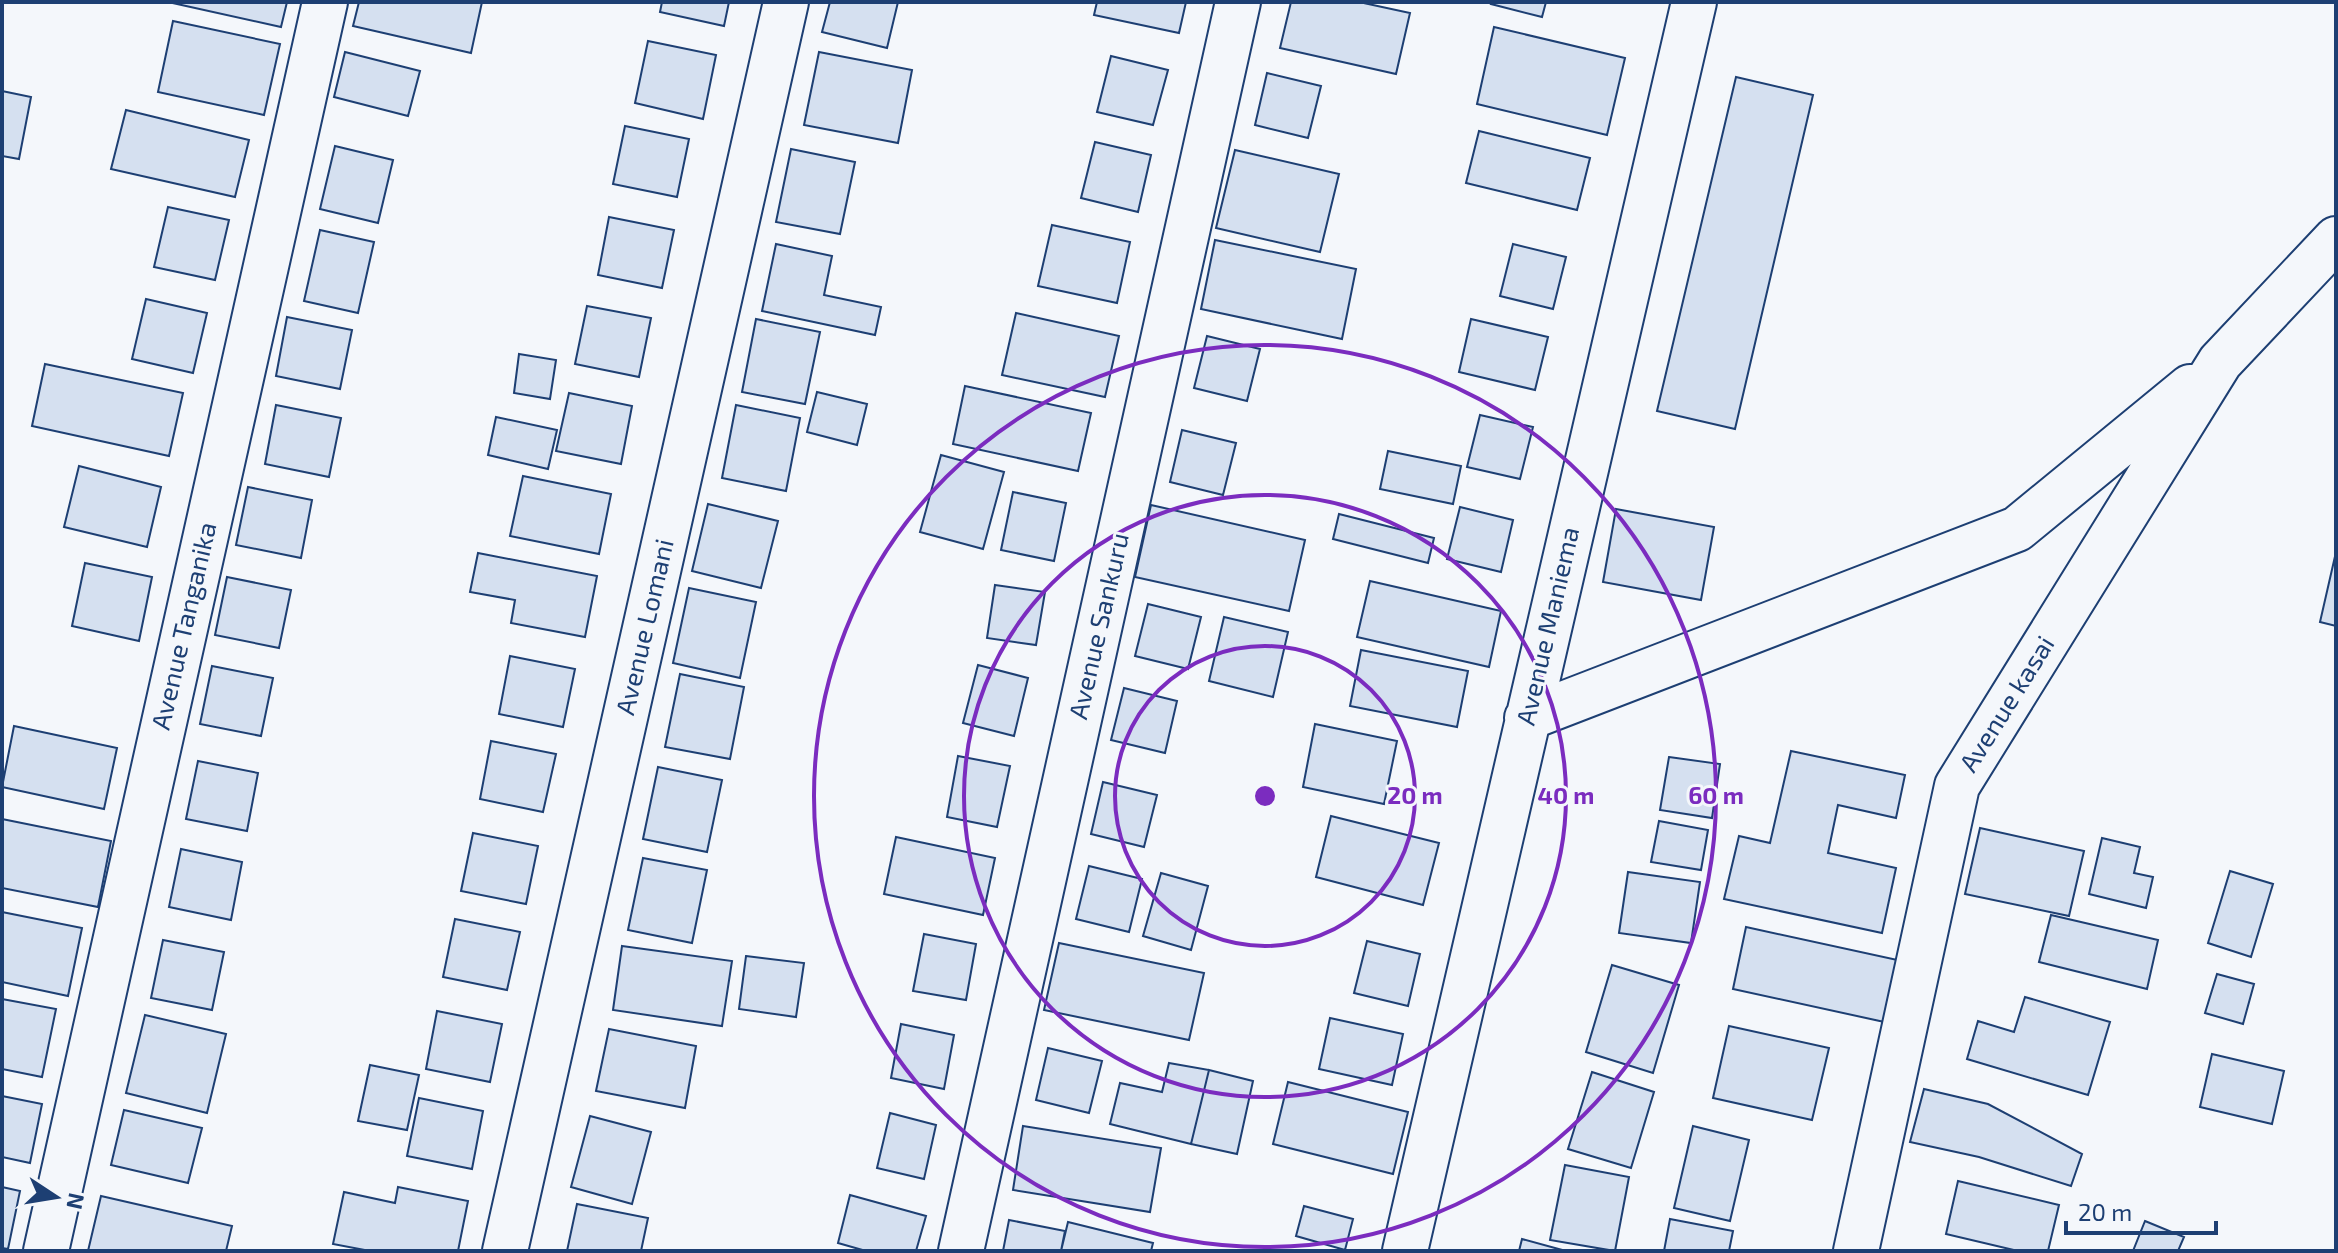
<svg xmlns="http://www.w3.org/2000/svg" width="2338" height="1253" font-family="'Exo 2',sans-serif">
	<style>
		.building { fill: #d5e0f0; stroke: #1d3f73; stroke-width: 2 }
		.lines { fill: none; stroke-linecap: round; stroke-linejoin: round }
		.minor-casing { stroke: #1d3f73; stroke-width: 48 }
		.minor { stroke: #f4f7fb; stroke-width: 44 }
		.ring { fill: none; stroke: #7b2cbf; stroke-width: 4 }
		.labels { text-anchor: middle; stroke-width: 6; stroke-linejoin: round; paint-order: stroke }
		.street-label { font-size: 26px; fill: #1d3f73; stroke: #f4f7fb }
		.centre { fill: #7b2cbf; stroke: #f4f7fb; stroke-width: 4 }
		.ring-label { font-size: 24px; text-anchor: middle; font-weight: bold; fill: #7b2cbf; stroke: #f4f7fb; stroke-width: 6; stroke-linejoin: round; paint-order: stroke }
	</style>
	<rect width="100%" height="100%" fill="#f4f7fb"/>
	<path class="building" d="M 168,2 L 287,2 L 281,27 Z
		M 359,2 L 482,2 L 471,53 L 353,26 Z
		M 662,2 L 729,2 L 724,26 L 660,12 Z
		M 830,2 L 898,2 L 887,48 L 822,32 Z
		M 1097,2 L 1186,2 L 1179,33 L 1094,15 Z
		M 1291,2 L 1359,2 L 1410,13 L 1396,74 L 1280,48 Z
		M 1492,2 L 1546,2 L 1542,17 L 1491,4 Z
		M 173,21 L 280,44 L 264,115 L 158,92 Z
		M 1494,27 L 1625,58 L 1607,135 L 1477,104 Z
		M 648,41 L 716,55 L 703,119 L 635,103 Z
		M 345,52 L 420,71 L 408,116 L 334,97 Z
		M 819,52 L 912,70 L 898,143 L 804,125 Z
		M 1111,56 L 1168,70 L 1153,125 L 1097,112 Z
		M 1267,73 L 1321,86 L 1308,138 L 1255,125 Z
		M 1736,77 L 1813,95 L 1735,429 L 1657,411 Z
		M 2,91 L 31,97 L 19,159 L 2,156 Z
		M 126,110 L 249,140 L 235,197 L 111,169 Z
		M 625,126 L 689,139 L 677,197 L 613,184 Z
		M 1479,131 L 1590,158 L 1577,210 L 1466,183 Z
		M 1095,142 L 1151,155 L 1138,212 L 1081,198 Z
		M 335,146 L 393,160 L 378,223 L 320,209 Z
		M 791,149 L 855,162 L 840,234 L 776,222 Z
		M 1235,150 L 1339,174 L 1320,252 L 1216,228 Z
		M 168,207 L 229,220 L 215,280 L 154,267 Z
		M 609,217 L 674,230 L 662,288 L 598,275 Z
		M 1052,225 L 1130,242 L 1117,303 L 1038,286 Z
		M 320,230 L 374,242 L 358,313 L 304,301 Z
		M 1215,240 L 1356,269 L 1342,339 L 1201,309 Z
		M 776,244 L 832,256 L 824,295 L 881,307 L 875,335 L 762,311 Z
		M 1513,244 L 1566,257 L 1553,309 L 1500,296 Z
		M 146,299 L 207,313 L 193,373 L 132,359 Z
		M 587,306 L 651,318 L 639,377 L 575,364 Z
		M 1016,313 L 1119,336 L 1105,397 L 1002,375 Z
		M 287,317 L 352,330 L 340,389 L 276,376 Z
		M 756,319 L 820,332 L 805,404 L 742,392 Z
		M 1471,319 L 1548,337 L 1535,390 L 1459,372 Z
		M 1207,336 L 1260,349 L 1247,401 L 1194,388 Z
		M 519,354 L 556,360 L 550,399 L 514,393 Z
		M 45,364 L 183,393 L 169,456 L 32,426 Z
		M 965,386 L 1091,413 L 1078,471 L 953,444 Z
		M 817,392 L 867,404 L 857,445 L 807,432 Z
		M 569,393 L 632,406 L 621,464 L 556,451 Z
		M 276,405 L 341,418 L 329,477 L 265,464 Z
		M 736,405 L 800,418 L 786,491 L 722,478 Z
		M 1480,415 L 1533,427 L 1520,479 L 1467,467 Z
		M 496,417 L 557,430 L 548,469 L 488,455 Z
		M 1182,430 L 1236,443 L 1223,495 L 1170,482 Z
		M 1388,451 L 1461,466 L 1453,504 L 1380,489 Z
		M 941,455 L 1004,472 L 983,549 L 920,532 Z
		M 79,466 L 161,487 L 147,547 L 64,527 Z
		M 523,476 L 611,494 L 599,554 L 510,536 Z
		M 248,487 L 312,500 L 301,558 L 236,545 Z
		M 1013,492 L 1066,503 L 1054,561 L 1001,550 Z
		M 708,504 L 778,521 L 761,588 L 692,571 Z
		M 1151,505 L 1305,540 L 1289,611 L 1135,577 Z
		M 1460,507 L 1513,520 L 1501,572 L 1447,559 Z
		M 1616,509 L 1714,527 L 1701,600 L 1603,582 Z
		M 1339,514 L 1434,538 L 1428,563 L 1333,539 Z
		M 2336,552 L 2336,626 L 2320,622 Z
		M 478,553 L 597,576 L 585,637 L 511,623 L 515,600 L 470,592 Z
		M 85,563 L 152,577 L 139,641 L 72,626 Z
		M 227,577 L 291,590 L 279,648 L 215,635 Z
		M 1370,581 L 1501,611 L 1489,667 L 1357,637 Z
		M 995,585 L 1045,592 L 1036,645 L 987,638 Z
		M 689,588 L 756,602 L 740,678 L 673,663 Z
		M 1148,604 L 1201,617 L 1188,669 L 1135,656 Z
		M 1224,617 L 1288,632 L 1273,697 L 1209,681 Z
		M 1361,650 L 1468,671 L 1457,727 L 1350,706 Z
		M 510,656 L 575,669 L 563,727 L 499,714 Z
		M 978,665 L 1028,678 L 1014,736 L 963,723 Z
		M 212,666 L 273,678 L 261,736 L 200,724 Z
		M 680,674 L 744,687 L 730,759 L 665,747 Z
		M 1124,688 L 1177,701 L 1165,753 L 1111,740 Z
		M 1315,724 L 1397,741 L 1384,804 L 1303,787 Z
		M 14,726 L 117,748 L 104,809 L 2,787 Z
		M 491,741 L 556,754 L 543,812 L 480,799 Z
		M 1791,751 L 1905,775 L 1896,818 L 1838,805 L 1828,853 L 1896,868 L 1882,933 L 1724,899 L 1739,836 L 1770,843 Z
		M 958,756 L 1010,766 L 997,827 L 947,817 Z
		M 1669,757 L 1720,764 L 1712,818 L 1660,810 Z
		M 198,761 L 258,773 L 247,831 L 186,819 Z
		M 658,767 L 722,780 L 707,852 L 643,839 Z
		M 1103,782 L 1157,795 L 1144,847 L 1091,834 Z
		M 1331,816 L 1439,843 L 1423,905 L 1316,877 Z
		M 2,819 L 111,841 L 98,907 L 2,888 Z
		M 1659,821 L 1708,830 L 1701,870 L 1651,862 Z
		M 1980,828 L 2084,851 L 2069,916 L 1965,894 Z
		M 473,833 L 538,846 L 526,904 L 461,891 Z
		M 896,837 L 995,858 L 983,915 L 884,894 Z
		M 2102,838 L 2140,847 L 2134,873 L 2153,877 L 2146,908 L 2089,894 Z
		M 181,849 L 242,862 L 231,920 L 169,907 Z
		M 643,858 L 707,870 L 692,943 L 628,930 Z
		M 1089,866 L 1142,879 L 1129,932 L 1076,919 Z
		M 2230,871 L 2273,884 L 2251,957 L 2208,943 Z
		M 1628,872 L 1700,882 L 1691,943 L 1619,933 Z
		M 1161,873 L 1208,886 L 1191,950 L 1143,936 Z
		M 2,912 L 82,928 L 68,996 L 2,982 Z
		M 2051,915 L 2158,940 L 2147,989 L 2039,962 Z
		M 455,919 L 520,932 L 507,990 L 443,977 Z
		M 1746,927 L 1902,961 L 1889,1023 L 1733,989 Z
		M 924,934 L 976,944 L 966,1000 L 913,991 Z
		M 163,940 L 224,952 L 212,1010 L 151,998 Z
		M 1367,941 L 1420,954 L 1408,1006 L 1354,993 Z
		M 1059,943 L 1204,973 L 1189,1040 L 1044,1010 Z
		M 622,946 L 732,961 L 722,1026 L 613,1010 Z
		M 746,956 L 804,963 L 796,1017 L 739,1009 Z
		M 1612,965 L 1679,985 L 1653,1073 L 1586,1052 Z
		M 2217,974 L 2254,984 L 2243,1024 L 2205,1013 Z
		M 2025,997 L 2110,1022 L 2088,1095 L 1967,1059 L 1978,1021 L 2014,1032 Z
		M 2,999 L 56,1009 L 42,1077 L 2,1069 Z
		M 437,1011 L 502,1024 L 490,1082 L 426,1069 Z
		M 145,1015 L 226,1034 L 207,1113 L 126,1093 Z
		M 1330,1018 L 1403,1034 L 1392,1085 L 1319,1069 Z
		M 901,1024 L 954,1035 L 944,1089 L 891,1078 Z
		M 1729,1026 L 1829,1048 L 1812,1120 L 1713,1098 Z
		M 609,1029 L 696,1046 L 685,1108 L 596,1091 Z
		M 1048,1048 L 1102,1061 L 1089,1113 L 1036,1100 Z
		M 2212,1054 L 2284,1071 L 2272,1124 L 2200,1107 Z
		M 1169,1063 L 1209,1070 L 1191,1144 L 1110,1124 L 1120,1083 L 1162,1092 Z
		M 370,1065 L 419,1075 L 407,1130 L 358,1121 Z
		M 1209,1070 L 1253,1081 L 1237,1154 L 1191,1144 Z
		M 1592,1072 L 1654,1092 L 1631,1168 L 1568,1149 Z
		M 1288,1082 L 1408,1112 L 1393,1174 L 1273,1144 Z
		M 1924,1089 L 1988,1104 L 2082,1154 L 2071,1186 L 1979,1157 L 1910,1142 Z
		M 2,1096 L 42,1104 L 30,1163 L 2,1157 Z
		M 419,1098 L 483,1111 L 472,1169 L 407,1156 Z
		M 124,1110 L 202,1128 L 188,1183 L 111,1165 Z
		M 890,1113 L 936,1125 L 924,1179 L 877,1168 Z
		M 590,1116 L 651,1132 L 632,1204 L 571,1187 Z
		M 1023,1126 L 1161,1148 L 1150,1212 L 1013,1190 Z
		M 1693,1126 L 1749,1140 L 1730,1221 L 1674,1208 Z
		M 1565,1165 L 1629,1177 L 1615,1251 L 1550,1240 Z
		M 1958,1181 L 2059,1205 L 2048,1251 L 2018,1251 L 1946,1234 Z
		M 2,1187 L 20,1191 L 8,1249 L 2,1248 Z
		M 398,1187 L 468,1201 L 458,1251 L 370,1251 L 333,1244 L 344,1192 L 395,1203 Z
		M 850,1195 L 926,1216 L 916,1251 L 866,1251 L 838,1243 Z
		M 101,1196 L 232,1226 L 226,1251 L 88,1251 Z
		M 577,1204 L 648,1218 L 641,1251 L 567,1251 Z
		M 1304,1206 L 1353,1219 L 1345,1250 L 1296,1236 Z
		M 1670,1219 L 1733,1231 L 1729,1251 L 1664,1251 Z
		M 1009,1220 L 1065,1231 L 1061,1251 L 1003,1251 Z
		M 2145,1221 L 2184,1237 L 2178,1251 L 2133,1251 Z
		M 1068,1222 L 1153,1243 L 1151,1251 L 1061,1251 Z
		M 1522,1239 L 1566,1251 L 1519,1251 Z"/>
	<g class="lines">
		<g class="minor-casing">
			<path id="minor" d="M 1527,718 L 2017,529 L 2190,387
				M 46,1251 L 325,2
				M 505,1251 L 786,2
				M 961,1251 L 1238,2
				M 1405,1251 L 1694,2
				M 1856,1251 L 1957,786 L 2220,362 L 2336,239"/>
		</g>
		<use href="#minor" class="minor"/>
	</g>
	<g class="ring">
		<circle cx="1265" cy="796" r="150"/>
		<circle cx="1265" cy="796" r="301"/>
		<circle cx="1265" cy="796" r="451"/>
	</g>
	<g class="labels">
		<g class="street-label">
			<text transform="translate(184 626) rotate(-77)" y="9">Avenue Tanganika</text>
			<text transform="translate(1099 626) rotate(-77)" y="9">Avenue Sankuru</text>
			<text transform="translate(1548 626) rotate(-77)" y="9">Avenue Maniema</text>
			<text transform="translate(645 627) rotate(-77)" y="9">Avenue Lomani</text>
			<text transform="translate(2007 704) rotate(-58)" y="9">Avenue kasai</text>
		</g>
	</g>
	<circle cx="1265" cy="796" r="12" class="centre"/>
	<g class="ring-label">
		<text x="1415" y="804">20 m</text>
		<text x="1566" y="804">40 m</text>
		<text x="1716" y="804">60 m</text>
	</g>
	<rect width="2338" height="1253" fill="none" stroke="#1d3f73" stroke-width="8"/>
	<g transform="translate(56 1197) rotate(102)" stroke="#f4f7fb" stroke-width="6" paint-order="stroke">
	<path d="M0-6L14 30L0 20L-14 30Z" fill="#1d3f73"/>
	<text y="-12" font-size="22" font-weight="bold" text-anchor="middle" fill="#1d3f73">N</text>
	</g>
	<path d="M2066 1221v12h150v-12" fill="none" stroke="#1d3f73" stroke-width="4"/>
	<text x="2078" y="1221" font-size="24" fill="#1d3f73" stroke="#f4f7fb" stroke-width="6" paint-order="stroke">20 m</text>
</svg>
